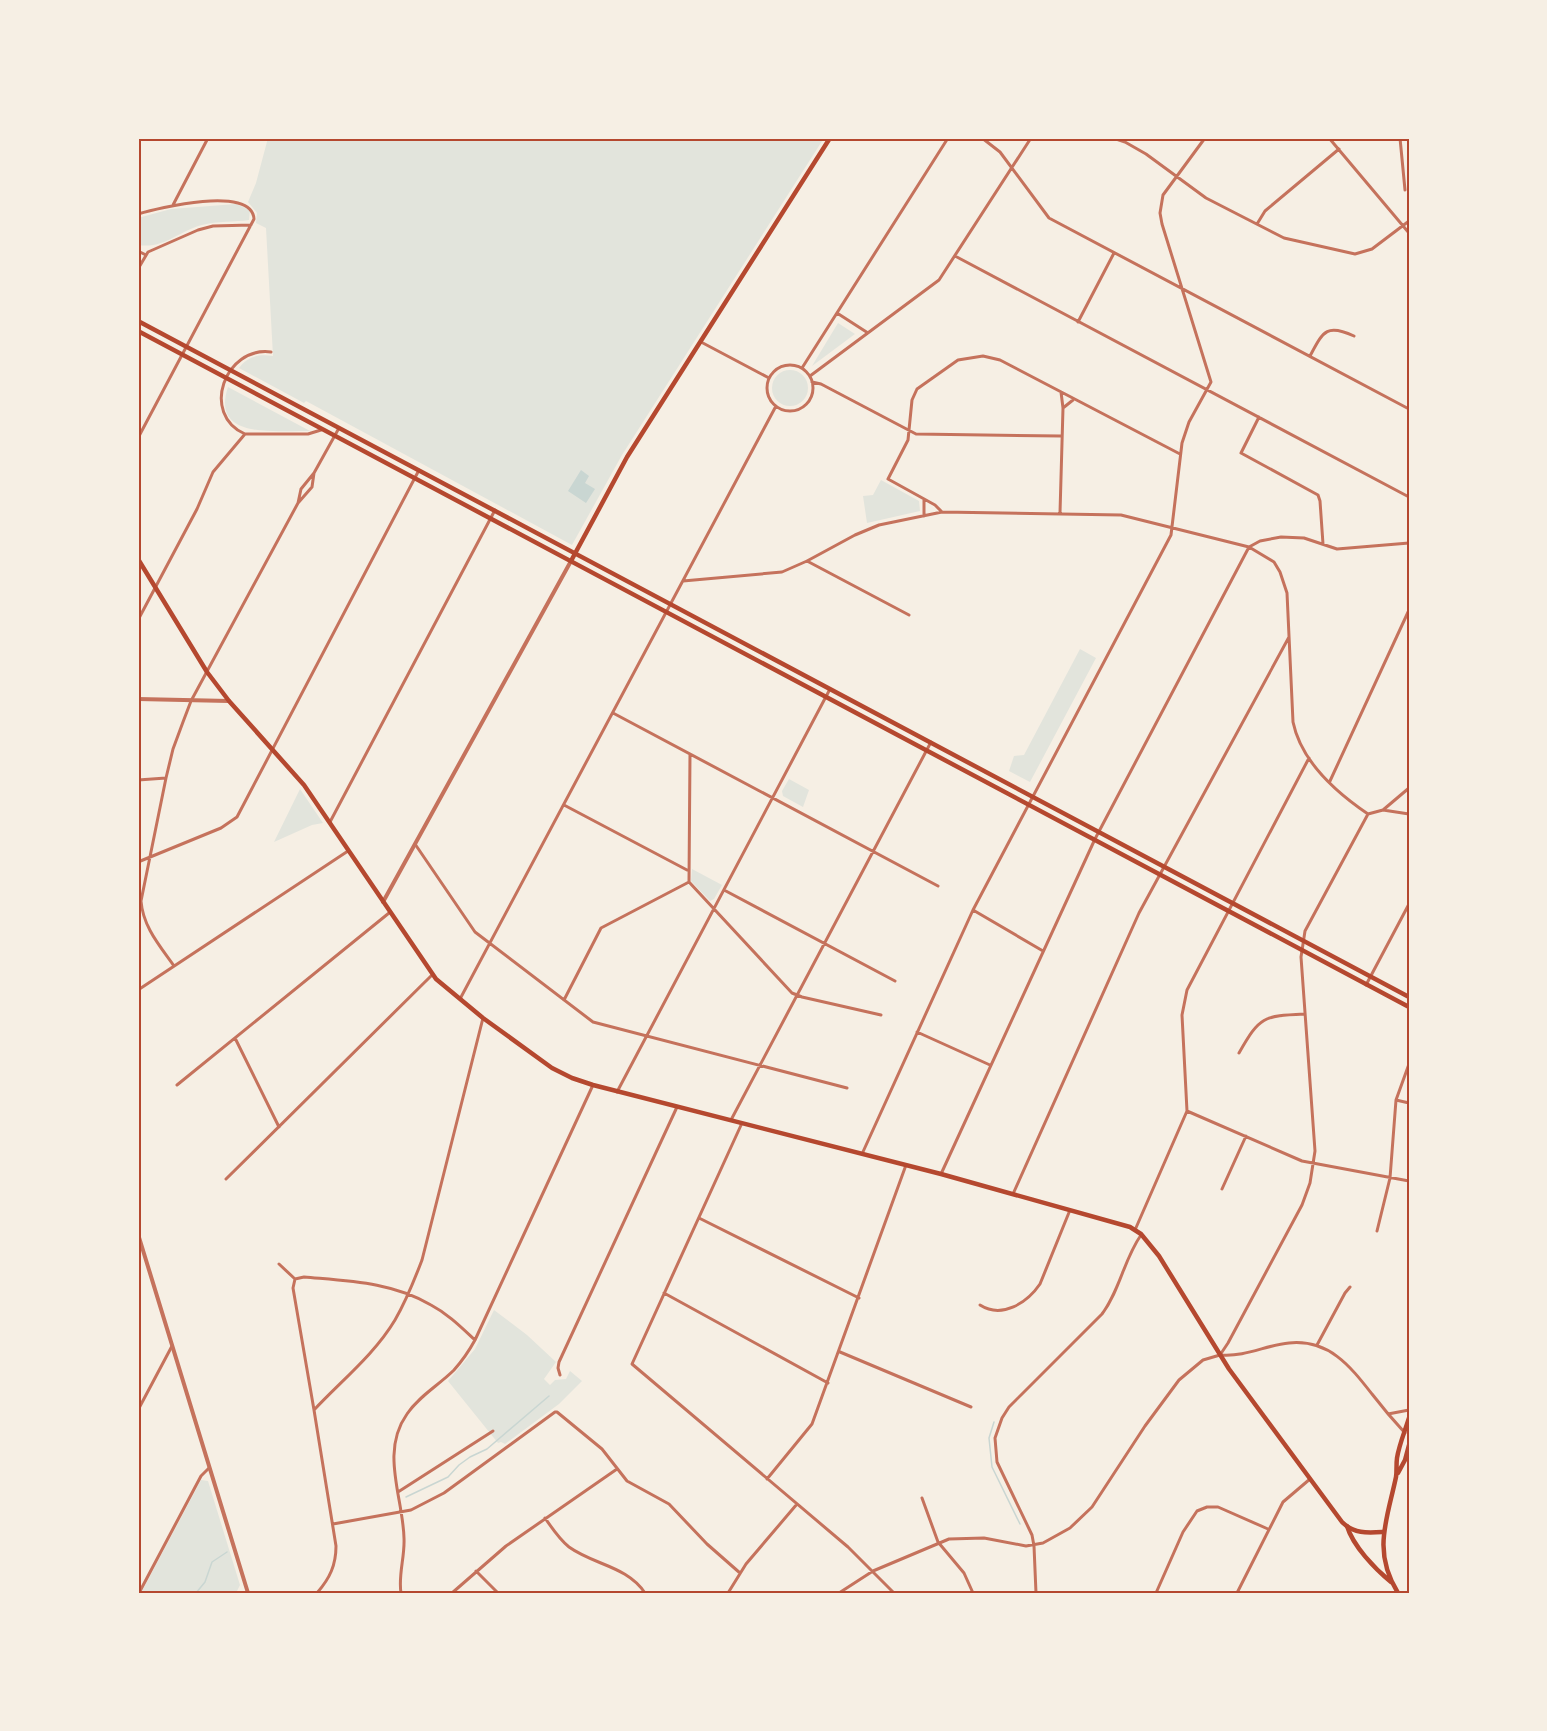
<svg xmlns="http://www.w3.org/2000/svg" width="1547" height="1731" font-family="'Source Sans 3',sans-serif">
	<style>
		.green { fill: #e2e4dc }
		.water { fill: #c9d6d2 }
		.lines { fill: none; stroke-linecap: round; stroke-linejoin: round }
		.stream { stroke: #c9d6d2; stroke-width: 1.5 }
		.minor { stroke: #c5725c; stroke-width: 3 }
		.tertiary { stroke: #c5725c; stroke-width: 4 }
		.secondary { stroke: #b5482f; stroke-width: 4.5 }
		.primary { stroke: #b5482f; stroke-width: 4.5 }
		.neatline { fill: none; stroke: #b5482f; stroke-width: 2 }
	</style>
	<rect width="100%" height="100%" fill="#f6efe4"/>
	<path class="green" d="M 268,138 L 824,138 L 622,455 L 572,545 L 306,401 L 304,403 L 239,368 C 248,356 259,354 273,356 L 266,228 L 256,223 L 257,213 L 248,202 L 256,183 Z
		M 236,204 L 250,210 L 249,220 C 235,222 217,221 202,225 C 178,231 165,249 138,245 L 138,218 L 171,209 Z
		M 838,323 L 855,334 L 812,366 Z
		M772 388a18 18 0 1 1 36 0a18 18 0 1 1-36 0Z
		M 228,387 L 310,431 C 278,430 210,441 228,387 Z
		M 881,480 L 919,501 L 920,511 L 867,523 L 863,496 L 873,495 Z
		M 1080,649 L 1096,658 L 1030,782 L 1009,771 L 1014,756 L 1024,755 Z
		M 789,779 L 809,790 L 803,807 L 783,796 L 782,791 Z
		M 300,789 L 323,823 L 312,825 L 274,842 Z
		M 692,869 L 722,885 L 714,899 L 710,901 L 691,881 Z
		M 494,1310 L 527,1335 L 556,1362 L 544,1379 L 550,1385 L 555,1380 L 566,1379 L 570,1371 L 582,1381 L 559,1404 L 505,1444 L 501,1442 L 498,1443 L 448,1381 L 475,1349 Z
		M 201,1480 L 208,1481 L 240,1585 L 236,1593 L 141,1593 Z"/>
	<path class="water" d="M 581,470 L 589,476 L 585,483 L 595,489 L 586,503 L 568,491 Z"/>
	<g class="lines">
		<path class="stream" d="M 994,1422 L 989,1438 L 992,1467 L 1020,1524
			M 406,1497 L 448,1477 L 459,1465 L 470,1457 L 487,1449 L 549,1396
			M 196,1593 L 205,1582 L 212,1562 L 227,1552"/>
		<path class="minor" d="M 982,138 L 1000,152 L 1049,218 L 1409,409
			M 1113,138 L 1125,142 L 1146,154 L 1206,198 L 1284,238 L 1355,254 L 1372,249 L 1409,221
			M 1329,138 L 1409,233
			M 1400,138 L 1405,190
			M 173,205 L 208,138
			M 138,214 C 158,208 252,185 254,219 L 138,438
			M 1257,224 L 1265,211 L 1339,149
			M 138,251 L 146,255
			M 955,256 L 1409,497
			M 138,269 L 148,252 L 198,230 L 213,226 L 251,225
			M 837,313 L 868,333
			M 1078,322 L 1114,253
			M 701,342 L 769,378
			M 271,352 C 225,346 200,414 245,434 L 308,434 L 321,430
			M 1310,356 C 1323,332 1326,323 1354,336
			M767 388a23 23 0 1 1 46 0a23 23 0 1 1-46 0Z
			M 802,368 L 948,138
			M 810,376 L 939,280 L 1031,138
			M 812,382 L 821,384 L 916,434 L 1061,436
			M 1063,408 L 1073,400
			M 1259,417 L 1241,453 L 1318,495 L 1320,501 L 1323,544
			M 298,503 L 301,489 L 314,473 L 339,428
			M 942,512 L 935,505 L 888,479 L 908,440 L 912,400 L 917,389 L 958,360 L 983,356 L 1000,360 L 1180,454
			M 1060,513 L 1063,408 L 1061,392
			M 924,516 L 924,500
			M 807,561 L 909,615
			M 683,581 L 782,572 L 807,561 L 855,535 L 879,525 L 942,512 L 1121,515 L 1249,547 L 1274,562 L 1280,572 L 1287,593 L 1293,722 C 1301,761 1337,793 1368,814 L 1383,810 L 1409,814
			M 138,620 L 197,509 L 213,472 L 245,434
			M 613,713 L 938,886
			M 138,780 L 166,778
			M 1330,781 L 1409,610
			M 564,805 L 687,870
			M 1383,810 L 1409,788
			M 330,822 L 495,510
			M 415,844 L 475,932 L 593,1022 L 847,1088
			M 138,862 L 221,828 L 237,817 L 419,470
			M 689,882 L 792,993 L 802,997 L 881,1015
			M 724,890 L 895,981
			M 973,910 L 1043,951
			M 174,966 C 160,946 143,927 141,901 L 166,778 L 173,749 L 183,722 L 191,701 L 298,503 L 312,487 L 314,473
			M 1366,985 L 1409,904
			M 138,990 L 348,851
			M 460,999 L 776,406
			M 564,1000 L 601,928 L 689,882 L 690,754
			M 917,1032 L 990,1065
			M 235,1038 L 279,1127
			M 1239,1053 C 1260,1016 1263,1016 1305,1014
			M 177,1085 L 389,913
			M 617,1092 L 830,689
			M 1396,1100 L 1409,1103
			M 1187,1111 L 1302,1161 L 1409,1181
			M 731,1120 L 931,742
			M 742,1123 L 632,1364 L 848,1547 L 894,1593
			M 862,1154 L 973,910 L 1171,535 L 1182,443 L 1189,422 L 1211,382 L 1162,224 L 1160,213 L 1163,195 L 1205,138
			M 941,1174 L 1095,839 L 1249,547 L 1260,541 L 1281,537 L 1304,538 L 1337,549 L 1409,543
			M 226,1179 L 432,975
			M 1222,1189 L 1246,1136
			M 1013,1194 L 1139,913 L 1289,637
			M 699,1218 L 859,1298
			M 1135,1230 L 1187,1111 L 1182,1015 L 1187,990 L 1309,758
			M 1377,1231 L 1390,1178 L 1396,1100 L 1409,1064
			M 279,1264 L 295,1279 L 304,1277 C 348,1281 392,1282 431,1305 C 448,1314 461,1327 475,1340
			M 295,1279 L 293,1288 L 314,1410
			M 664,1293 L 828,1383
			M 980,1305 C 1002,1319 1027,1303 1040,1284 L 1070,1210
			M 1317,1345 L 1345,1293 L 1350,1287
			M 840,1352 L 971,1407
			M 1221,1355 C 1246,1357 1266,1345 1289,1343 C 1329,1339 1350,1366 1372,1394 C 1382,1407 1393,1420 1405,1433
			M 560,1375 L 558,1368 L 559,1362 L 677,1107
			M 138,1410 L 172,1346
			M 1388,1414 L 1409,1410
			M 767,1479 L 812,1424 L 906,1165
			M 398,1492 L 493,1431
			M 922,1498 L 938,1542 L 964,1573 L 973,1593
			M 545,1518 C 552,1528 559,1539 569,1547 C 594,1565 627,1566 645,1593
			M 333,1524 L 411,1510 L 444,1493 L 555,1412 L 557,1412 L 602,1449 L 627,1481 L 669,1504 L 707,1544 L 740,1573
			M 476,1571 L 498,1593
			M 139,1593 L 201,1476 L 209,1468
			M 317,1593 C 330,1578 336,1565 336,1546 L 314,1410 C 341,1381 374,1355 395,1320 C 406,1301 414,1281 422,1260 L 483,1018
			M 401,1593 C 398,1575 405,1557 404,1538 C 403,1497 380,1452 407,1414 C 419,1396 439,1385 454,1370 C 462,1361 469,1351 475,1340 L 593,1085
			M 452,1593 L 506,1546 L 617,1469
			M 728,1593 L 746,1564 L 797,1504
			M 839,1593 L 873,1571 L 949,1539 L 984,1538 L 1026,1546 L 1043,1543 L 1070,1528 L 1092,1507 L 1145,1426 L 1179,1380 L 1203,1360 L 1220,1355 L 1228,1343 L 1302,1205 L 1310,1183 L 1315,1151 L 1301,957 L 1305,931 L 1368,814
			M 1036,1593 L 1034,1546 L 1032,1535 L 997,1462 L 995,1438 L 1002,1418 L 1009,1407 L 1102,1314 C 1120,1290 1124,1259 1141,1235
			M 1156,1593 L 1183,1532 L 1197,1511 L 1207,1507 L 1218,1507 L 1268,1529
			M 1237,1593 L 1283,1502 L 1310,1479"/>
		<path class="tertiary" d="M 138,699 L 229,701
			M 383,902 L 571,561
			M 138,1234 L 248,1593"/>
		<path class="secondary" d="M 138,559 L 207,672 L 229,701 L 304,785 L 436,979 L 483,1018 L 552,1068 L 572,1078 L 593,1085 L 941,1174 L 1130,1227 L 1141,1234 L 1159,1256 L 1229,1369 L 1342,1522 C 1354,1534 1367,1533 1383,1532
			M 571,561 L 627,457 L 830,138"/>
		<path class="primary" d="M 138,321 L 1409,997
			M 138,331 L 1409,1007
			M 1398,1473 L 1405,1460 L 1409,1445
			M 1347,1526 C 1353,1546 1375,1569 1391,1582
			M 1398,1593 C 1372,1551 1387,1520 1396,1477 C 1397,1471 1396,1465 1397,1458 C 1399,1445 1405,1431 1409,1418"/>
	</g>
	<rect width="1547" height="1731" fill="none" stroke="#f6efe4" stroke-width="279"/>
	<rect x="140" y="140" width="1268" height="1452" class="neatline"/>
</svg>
